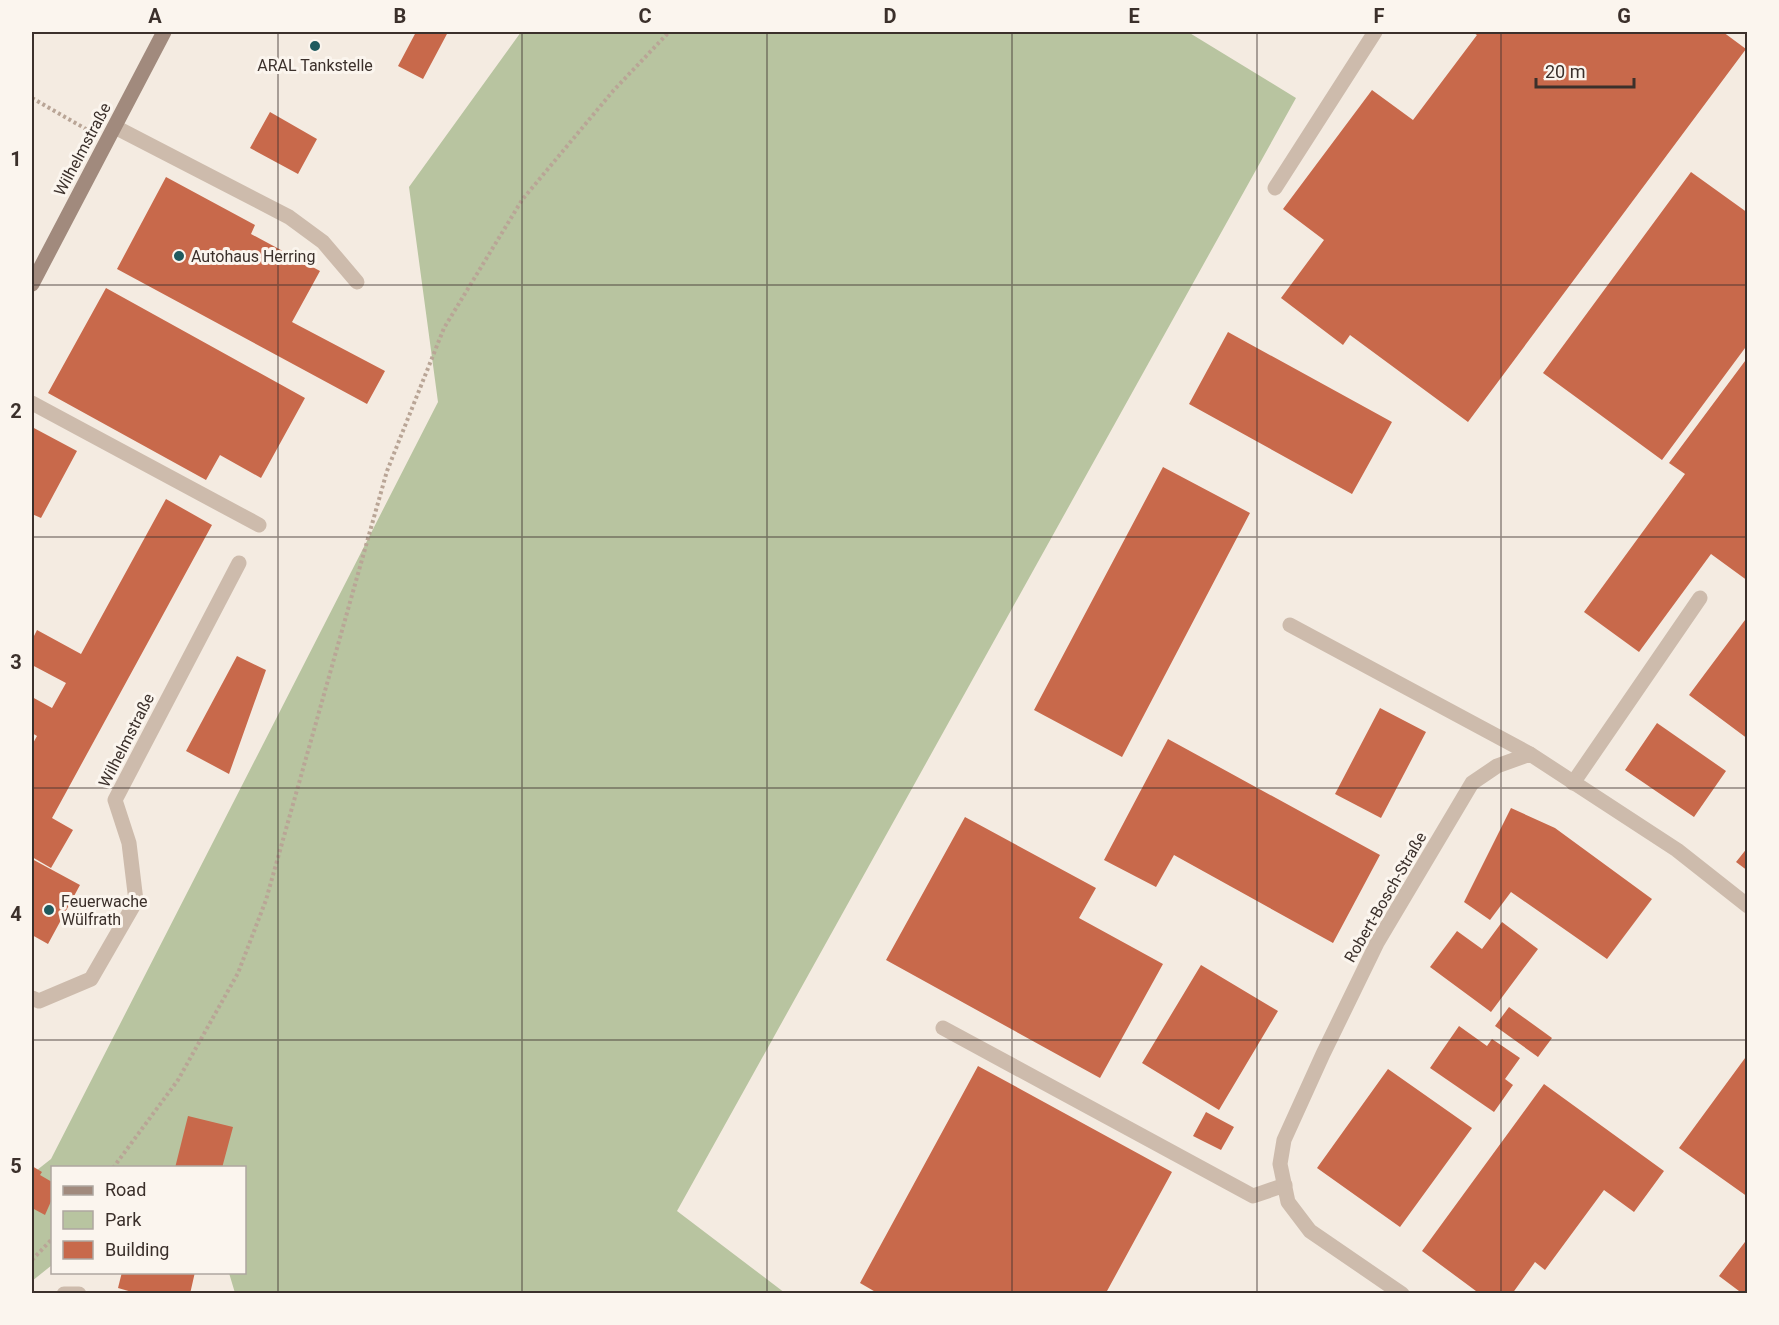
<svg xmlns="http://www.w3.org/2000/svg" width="1779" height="1325" font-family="Roboto,sans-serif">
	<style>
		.green { fill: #b8c4a0 }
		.building { fill: #c8694b }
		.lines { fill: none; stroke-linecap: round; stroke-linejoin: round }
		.path { stroke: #b9a596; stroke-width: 4; stroke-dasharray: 3 3; stroke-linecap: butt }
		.lane { stroke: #cdbbac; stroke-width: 15 }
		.street { stroke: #cdbbac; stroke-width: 15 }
		.secondary { stroke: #a18a7d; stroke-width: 15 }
		.grid { fill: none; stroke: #3b302b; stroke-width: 1.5; stroke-opacity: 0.55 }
		.poi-dot { fill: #1f5a5e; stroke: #fbf5ee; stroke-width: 2 }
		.labels { text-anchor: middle; stroke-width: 6; stroke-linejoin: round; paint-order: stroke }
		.poi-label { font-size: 16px; fill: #3b302b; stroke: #fbf5ee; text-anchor: start }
		.street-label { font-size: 16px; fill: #3b302b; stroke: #fbf5ee }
		.neatline { fill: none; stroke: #3b302b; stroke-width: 2 }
		.grid-label { font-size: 20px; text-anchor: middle; font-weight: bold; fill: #3b302b }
	</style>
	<rect width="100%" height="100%" fill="#f4ebe1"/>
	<path class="green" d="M 521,32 L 1188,32 L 1296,98 L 677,1211 L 785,1293 L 235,1293 L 229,1273 L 244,1272 L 244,1168 L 52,1168 L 52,1265 L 32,1281 L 32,1174 L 51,1159 L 438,402 L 409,187 Z"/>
	<path class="building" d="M 416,32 L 448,32 L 423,79 L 398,66 Z
		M 1472,32 L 1723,32 L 1746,49 L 1468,422 L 1350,335 L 1343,345 L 1281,298 L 1324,240 L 1283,209 L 1372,90 L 1413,120 L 1477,35 Z
		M 270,112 L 317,139 L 298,174 L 250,148 Z
		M 1691,172 L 1748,213 L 1748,344 L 1662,460 L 1543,373 Z
		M 166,177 L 255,225 L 251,234 L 320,271 L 292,322 L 385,371 L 367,404 L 117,269 Z
		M 106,288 L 305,398 L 261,478 L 220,455 L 206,480 L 48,393 Z
		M 1228,332 L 1392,422 L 1352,494 L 1189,404 Z
		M 1748,357 L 1748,581 L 1711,554 L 1639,652 L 1584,612 L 1685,474 L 1669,463 Z
		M 32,427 L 77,451 L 41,518 L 32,514 Z
		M 1163,467 L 1250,513 L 1122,757 L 1034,710 Z
		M 166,499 L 212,525 L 52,818 L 73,830 L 51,868 L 32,857 L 32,745 L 37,736 L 32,733 L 32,697 L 52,708 L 66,683 L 32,665 L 32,640 L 37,630 L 81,654 Z
		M 1748,616 L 1748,739 L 1689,695 Z
		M 237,656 L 266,670 L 229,774 L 186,751 Z
		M 1380,708 L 1426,732 L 1381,818 L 1335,794 Z
		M 1657,723 L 1726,771 L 1694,817 L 1625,770 Z
		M 1168,739 L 1380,855 L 1333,943 L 1174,855 L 1156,887 L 1104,860 Z
		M 1511,808 L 1555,828 L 1652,899 L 1607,959 L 1511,892 L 1490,920 L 1464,902 Z
		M 965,817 L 1096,888 L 1079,918 L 1163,964 L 1100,1078 L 886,960 Z
		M 1748,847 L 1748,871 L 1736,862 Z
		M 32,859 L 80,885 L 48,944 L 32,935 Z
		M 1502,922 L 1538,949 L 1491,1012 L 1430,967 L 1457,931 L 1482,949 Z
		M 1201,965 L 1278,1011 L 1219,1110 L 1142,1063 Z
		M 1509,1007 L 1552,1038 L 1538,1057 L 1495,1026 Z
		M 1459,1026 L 1487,1046 L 1492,1039 L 1520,1058 L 1505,1079 L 1513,1085 L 1494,1112 L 1430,1068 Z
		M 1748,1054 L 1748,1197 L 1679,1148 Z
		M 978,1066 L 1172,1172 L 1107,1291 L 1110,1294 L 879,1294 L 860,1283 Z
		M 1388,1069 L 1472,1128 L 1400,1227 L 1317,1168 Z
		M 1544,1084 L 1664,1171 L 1634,1212 L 1604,1190 L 1545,1270 L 1535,1262 L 1512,1294 L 1480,1294 L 1422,1251 Z
		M 1206,1112 L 1234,1127 L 1221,1150 L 1193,1136 Z
		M 188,1116 L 233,1127 L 222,1168 L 175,1168 Z
		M 32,1166 L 42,1172 L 40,1175 L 52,1182 L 52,1199 L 45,1215 L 32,1208 Z
		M 1748,1238 L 1748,1294 L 1743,1294 L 1719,1276 Z
		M 122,1272 L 195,1272 L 190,1294 L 139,1294 L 118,1288 Z"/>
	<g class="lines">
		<path class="path" d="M 32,98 L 86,129
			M 113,1168 L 178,1080 L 238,973 L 266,900 L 387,471 L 444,328 L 522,200 L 613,91 L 669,32
			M 32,1260 L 52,1239"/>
		<path class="lane" d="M 115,127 L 289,217 L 323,242 L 357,282
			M 1275,188 L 1375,32
			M 32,403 L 259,525
			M 1290,625 L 1530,754
			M 1573,783 L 1700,598
			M 32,998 L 39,1001 L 91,979 L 136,901 L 129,843 L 115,800 L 239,563
			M 943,1028 L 1253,1196 L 1285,1185
			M 64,1294 L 79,1294"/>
		<path class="street" d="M 1402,1294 L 1310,1231 L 1288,1202 L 1280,1164 L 1284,1140 L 1323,1054 L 1377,943 L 1472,783 L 1497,766 L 1530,754 L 1677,850 L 1748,906"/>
		<path class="secondary" d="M 32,284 L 164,32"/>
	</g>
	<path class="grid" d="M 278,32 L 278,1294M 522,32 L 522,1294M 767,32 L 767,1294M 1012,32 L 1012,1294M 1257,32 L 1257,1294M 1501,32 L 1501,1294M 32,285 L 1748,285M 32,537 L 1748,537M 32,788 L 1748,788M 32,1040 L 1748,1040"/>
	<g class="poi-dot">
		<circle cx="315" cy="46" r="6"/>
		<circle cx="179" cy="256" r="6"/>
		<circle cx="49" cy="910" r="6"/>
	</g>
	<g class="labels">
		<g class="poi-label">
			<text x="315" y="71" text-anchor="middle">ARAL Tankstelle</text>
			<text x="191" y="262">Autohaus Herring</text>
			<text x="61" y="907">Feuerwache<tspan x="61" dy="18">Wülfrath</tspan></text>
		</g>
		<g class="street-label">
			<text transform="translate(82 149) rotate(-62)" y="6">Wilhelmstraße</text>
			<text transform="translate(126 740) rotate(-63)" y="6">Wilhelmstraße</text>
			<text transform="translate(1385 897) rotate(-60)" y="6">Robert-Bosch-Straße</text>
		</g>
	</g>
	<rect width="1779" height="1325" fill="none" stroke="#fbf5ee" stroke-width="66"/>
	<rect x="51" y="1166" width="195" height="108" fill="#fbf5ee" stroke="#aea6a0" stroke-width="1.5"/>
	<rect x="63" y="1186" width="30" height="9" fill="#a18a7d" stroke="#aea6a0" stroke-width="1.5"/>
	<text x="105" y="1196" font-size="18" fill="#3b302b">Road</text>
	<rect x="63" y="1211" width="30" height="18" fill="#b8c4a0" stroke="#aea6a0" stroke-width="1.5"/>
	<text x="105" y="1226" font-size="18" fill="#3b302b">Park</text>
	<rect x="63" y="1241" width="30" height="18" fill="#c8694b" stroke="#aea6a0" stroke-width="1.5"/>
	<text x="105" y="1256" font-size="18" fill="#3b302b">Building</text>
	<path d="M1536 78v9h98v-9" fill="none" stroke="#3b302b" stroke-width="3"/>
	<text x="1545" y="78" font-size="18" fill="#3b302b" stroke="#fbf5ee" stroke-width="4.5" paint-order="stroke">20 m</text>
	<rect x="33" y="33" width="1713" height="1259" class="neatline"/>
	<g class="grid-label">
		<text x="155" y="23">A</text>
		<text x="400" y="23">B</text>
		<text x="645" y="23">C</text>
		<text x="890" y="23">D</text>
		<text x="1134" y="23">E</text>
		<text x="1379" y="23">F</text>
		<text x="1624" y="23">G</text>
		<text x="16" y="166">1</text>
		<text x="16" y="418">2</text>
		<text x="16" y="669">3</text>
		<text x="16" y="921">4</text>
		<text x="16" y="1173">5</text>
	</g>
</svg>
